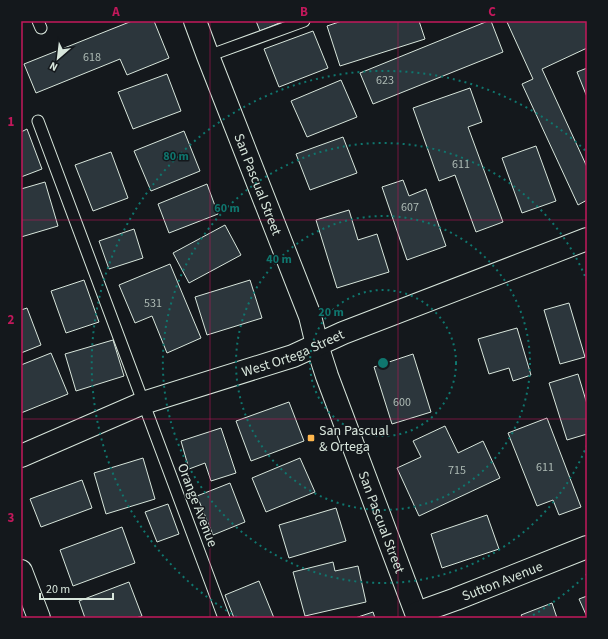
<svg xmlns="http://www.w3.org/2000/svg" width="608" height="639" font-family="'Source Sans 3',sans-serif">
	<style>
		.building { fill: #2c363c; stroke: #d8e6dc }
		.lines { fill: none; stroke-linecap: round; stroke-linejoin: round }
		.lane-casing { stroke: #d8e6dc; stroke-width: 13 }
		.street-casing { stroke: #d8e6dc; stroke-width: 24 }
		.lane { stroke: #14181c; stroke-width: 11 }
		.street { stroke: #14181c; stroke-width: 22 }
		.grid { fill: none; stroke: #c2185b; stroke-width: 1; stroke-opacity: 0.55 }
		.ring { fill: none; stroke: #0f766e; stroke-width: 2; stroke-dasharray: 2 4 }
		.poi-dot { fill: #ffb74d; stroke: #14181c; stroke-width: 1.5 }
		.labels { text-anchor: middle; stroke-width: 3; stroke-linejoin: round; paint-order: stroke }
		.number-label { font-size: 12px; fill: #adbab4 }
		.street-label { font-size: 14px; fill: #d8e6dc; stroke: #14181c }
		.poi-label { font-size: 14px; fill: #d8e6dc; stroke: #14181c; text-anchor: start }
		.centre { fill: #0f766e; stroke: #14181c; stroke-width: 2 }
		.ring-label { font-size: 12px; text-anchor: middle; font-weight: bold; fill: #0f766e; stroke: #14181c; stroke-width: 3; stroke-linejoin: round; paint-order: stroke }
		.neatline { fill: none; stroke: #c2185b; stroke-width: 1.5 }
		.grid-label { font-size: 13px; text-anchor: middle; font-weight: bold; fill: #c2185b }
	</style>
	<rect width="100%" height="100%" fill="#14181c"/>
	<path class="building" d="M 132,21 L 154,21 L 169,58 L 127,75 L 120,59 L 36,93 L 24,64 Z
		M 256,21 L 284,21 L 260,31 Z
		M 342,21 L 419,21 L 425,39 L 340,66 L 327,26 Z
		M 488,21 L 491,21 L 503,52 L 373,104 L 360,73 Z
		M 510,21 L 587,21 L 587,48 L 542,69 L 587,167 L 587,200 L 578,205 L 522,84 L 533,79 L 507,22 Z
		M 313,31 L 328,68 L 279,87 L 264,49 Z
		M 587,68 L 587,97 L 577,72 Z
		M 167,74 L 181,111 L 133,129 L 118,92 Z
		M 341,80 L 357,117 L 307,137 L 291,101 Z
		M 470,88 L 482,122 L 468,127 L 503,222 L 476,232 L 455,175 L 439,181 L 413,108 Z
		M 27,129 L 42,169 L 21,177 L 21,132 Z
		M 184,131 L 200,171 L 151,191 L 134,151 Z
		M 343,137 L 357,173 L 310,190 L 296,154 Z
		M 536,146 L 556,201 L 522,213 L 502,158 Z
		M 111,152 L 128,198 L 93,211 L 75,165 Z
		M 403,180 L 409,196 L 426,189 L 446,246 L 407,260 L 382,187 Z
		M 45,182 L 58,226 L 21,237 L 21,189 Z
		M 207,184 L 218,214 L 169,233 L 158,204 Z
		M 349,210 L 358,240 L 377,234 L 389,272 L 337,288 L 316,220 Z
		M 225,225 L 241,255 L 189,283 L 173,253 Z
		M 134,229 L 143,258 L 109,269 L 99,241 Z
		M 170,264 L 201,338 L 167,353 L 152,316 L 135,323 L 119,285 Z
		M 84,280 L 99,322 L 66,333 L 51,291 Z
		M 250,280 L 262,318 L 207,335 L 195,297 Z
		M 569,303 L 585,357 L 560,364 L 544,310 Z
		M 27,308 L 41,345 L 21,353 L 21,310 Z
		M 517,328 L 531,375 L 513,381 L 509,368 L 489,374 L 478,339 Z
		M 113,340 L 124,376 L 76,391 L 65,354 Z
		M 51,353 L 68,394 L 21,413 L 21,365 Z
		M 413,354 L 431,412 L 392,424 L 374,367 Z
		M 578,374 L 587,404 L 587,434 L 567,440 L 549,383 Z
		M 289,402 L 304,441 L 251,461 L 236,421 Z
		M 547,418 L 581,507 L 559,515 L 553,500 L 537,506 L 508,433 Z
		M 445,426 L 458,453 L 483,441 L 500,478 L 419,516 L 397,468 L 421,457 L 413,441 Z
		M 221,428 L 236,473 L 211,481 L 205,463 L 189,469 L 181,441 Z
		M 143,458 L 155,499 L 106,514 L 94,473 Z
		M 300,458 L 315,492 L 266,512 L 252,478 Z
		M 82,480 L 92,508 L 41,527 L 30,499 Z
		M 230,483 L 245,522 L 213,535 L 197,496 Z
		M 168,504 L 179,534 L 157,542 L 145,512 Z
		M 336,508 L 346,541 L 289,558 L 279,525 Z
		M 487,515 L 499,549 L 442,568 L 431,534 Z
		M 122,527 L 135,563 L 73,586 L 60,550 Z
		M 333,562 L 335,571 L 358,566 L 366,602 L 305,616 L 293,572 Z
		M 259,581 L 274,618 L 234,618 L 225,595 Z
		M 129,582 L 142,616 L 136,618 L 85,618 L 79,601 Z
		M 587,596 L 587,617 L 579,599 Z
		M 552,603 L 557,618 L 523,618 L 521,615 Z
		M 373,612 L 375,618 L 355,618 Z"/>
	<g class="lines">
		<g class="lane-casing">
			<path id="lane" d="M 38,21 L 41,28
				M 208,56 L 304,21
				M 38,121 L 224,618"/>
		</g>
		<g class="street-casing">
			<g id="street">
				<path id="s1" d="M 195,21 L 208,56 L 310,316 L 317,345 L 327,376 L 418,618"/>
				<path id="s2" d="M 21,456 L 143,403 L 293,356 L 343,333 L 587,239"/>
				<path d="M 21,571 L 39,618"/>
				<path id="s3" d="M 417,613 L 456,599 L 587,547"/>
			</g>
		</g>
		<use href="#lane" class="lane"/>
		<use href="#street" class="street"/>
	</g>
	<path class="grid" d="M 210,21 L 210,618M 398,21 L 398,618M 21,220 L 587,220M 21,419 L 587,419"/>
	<g class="ring">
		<circle cx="383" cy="363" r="73"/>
		<circle cx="383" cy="363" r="147"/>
		<path d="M587 445A220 220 0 1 1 587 281"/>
		<path d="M587 574A293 293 0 0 1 530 617M237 617A293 293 0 1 1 587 152"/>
	</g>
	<rect class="poi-dot" x="307" y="434" width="8" height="8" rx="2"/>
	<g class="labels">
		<g class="number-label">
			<text x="92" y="61">618</text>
			<text x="385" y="84">623</text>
			<text x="461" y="168">611</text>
			<text x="410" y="211">607</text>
			<text x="153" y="307">531</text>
			<text x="402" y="406">600</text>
			<text x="545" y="471">611</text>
			<text x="457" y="474">715</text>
		</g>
		<g class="street-label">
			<text dy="5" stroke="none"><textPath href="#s1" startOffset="175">San Pascual Street</textPath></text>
			<text dy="5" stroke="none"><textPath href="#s2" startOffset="291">West Ortega Street</textPath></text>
			<text transform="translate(198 505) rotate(69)" y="5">Orange Avenue</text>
			<text dy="5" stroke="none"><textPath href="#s1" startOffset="535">San Pascual Street</textPath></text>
			<text dy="5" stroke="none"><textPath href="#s3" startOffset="91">Sutton Avenue</textPath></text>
		</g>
		<g class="poi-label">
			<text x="319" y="435">San Pascual<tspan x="319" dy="16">&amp; Ortega</tspan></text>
		</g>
	</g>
	<circle cx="383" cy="363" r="6" class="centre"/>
	<g class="ring-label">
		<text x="176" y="160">80 m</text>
		<text x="227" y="212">60 m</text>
		<text x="279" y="263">40 m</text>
		<text x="331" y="316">20 m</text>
	</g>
	<rect width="608" height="639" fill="none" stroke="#14181c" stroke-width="44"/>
	<g transform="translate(58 58) rotate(208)" stroke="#14181c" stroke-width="3" paint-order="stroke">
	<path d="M0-3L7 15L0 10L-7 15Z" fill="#d8e6dc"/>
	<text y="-6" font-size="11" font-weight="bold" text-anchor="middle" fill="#d8e6dc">N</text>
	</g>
	<path d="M40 593v6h73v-6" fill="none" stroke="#d8e6dc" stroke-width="2"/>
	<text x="46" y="593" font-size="12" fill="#d8e6dc" stroke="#14181c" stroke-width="3" paint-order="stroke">20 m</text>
	<rect x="22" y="22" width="564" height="595" class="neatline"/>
	<g class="grid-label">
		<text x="116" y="16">A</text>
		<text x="304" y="16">B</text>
		<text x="492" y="16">C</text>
		<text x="11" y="126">1</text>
		<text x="11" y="324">2</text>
		<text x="11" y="522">3</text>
	</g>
</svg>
